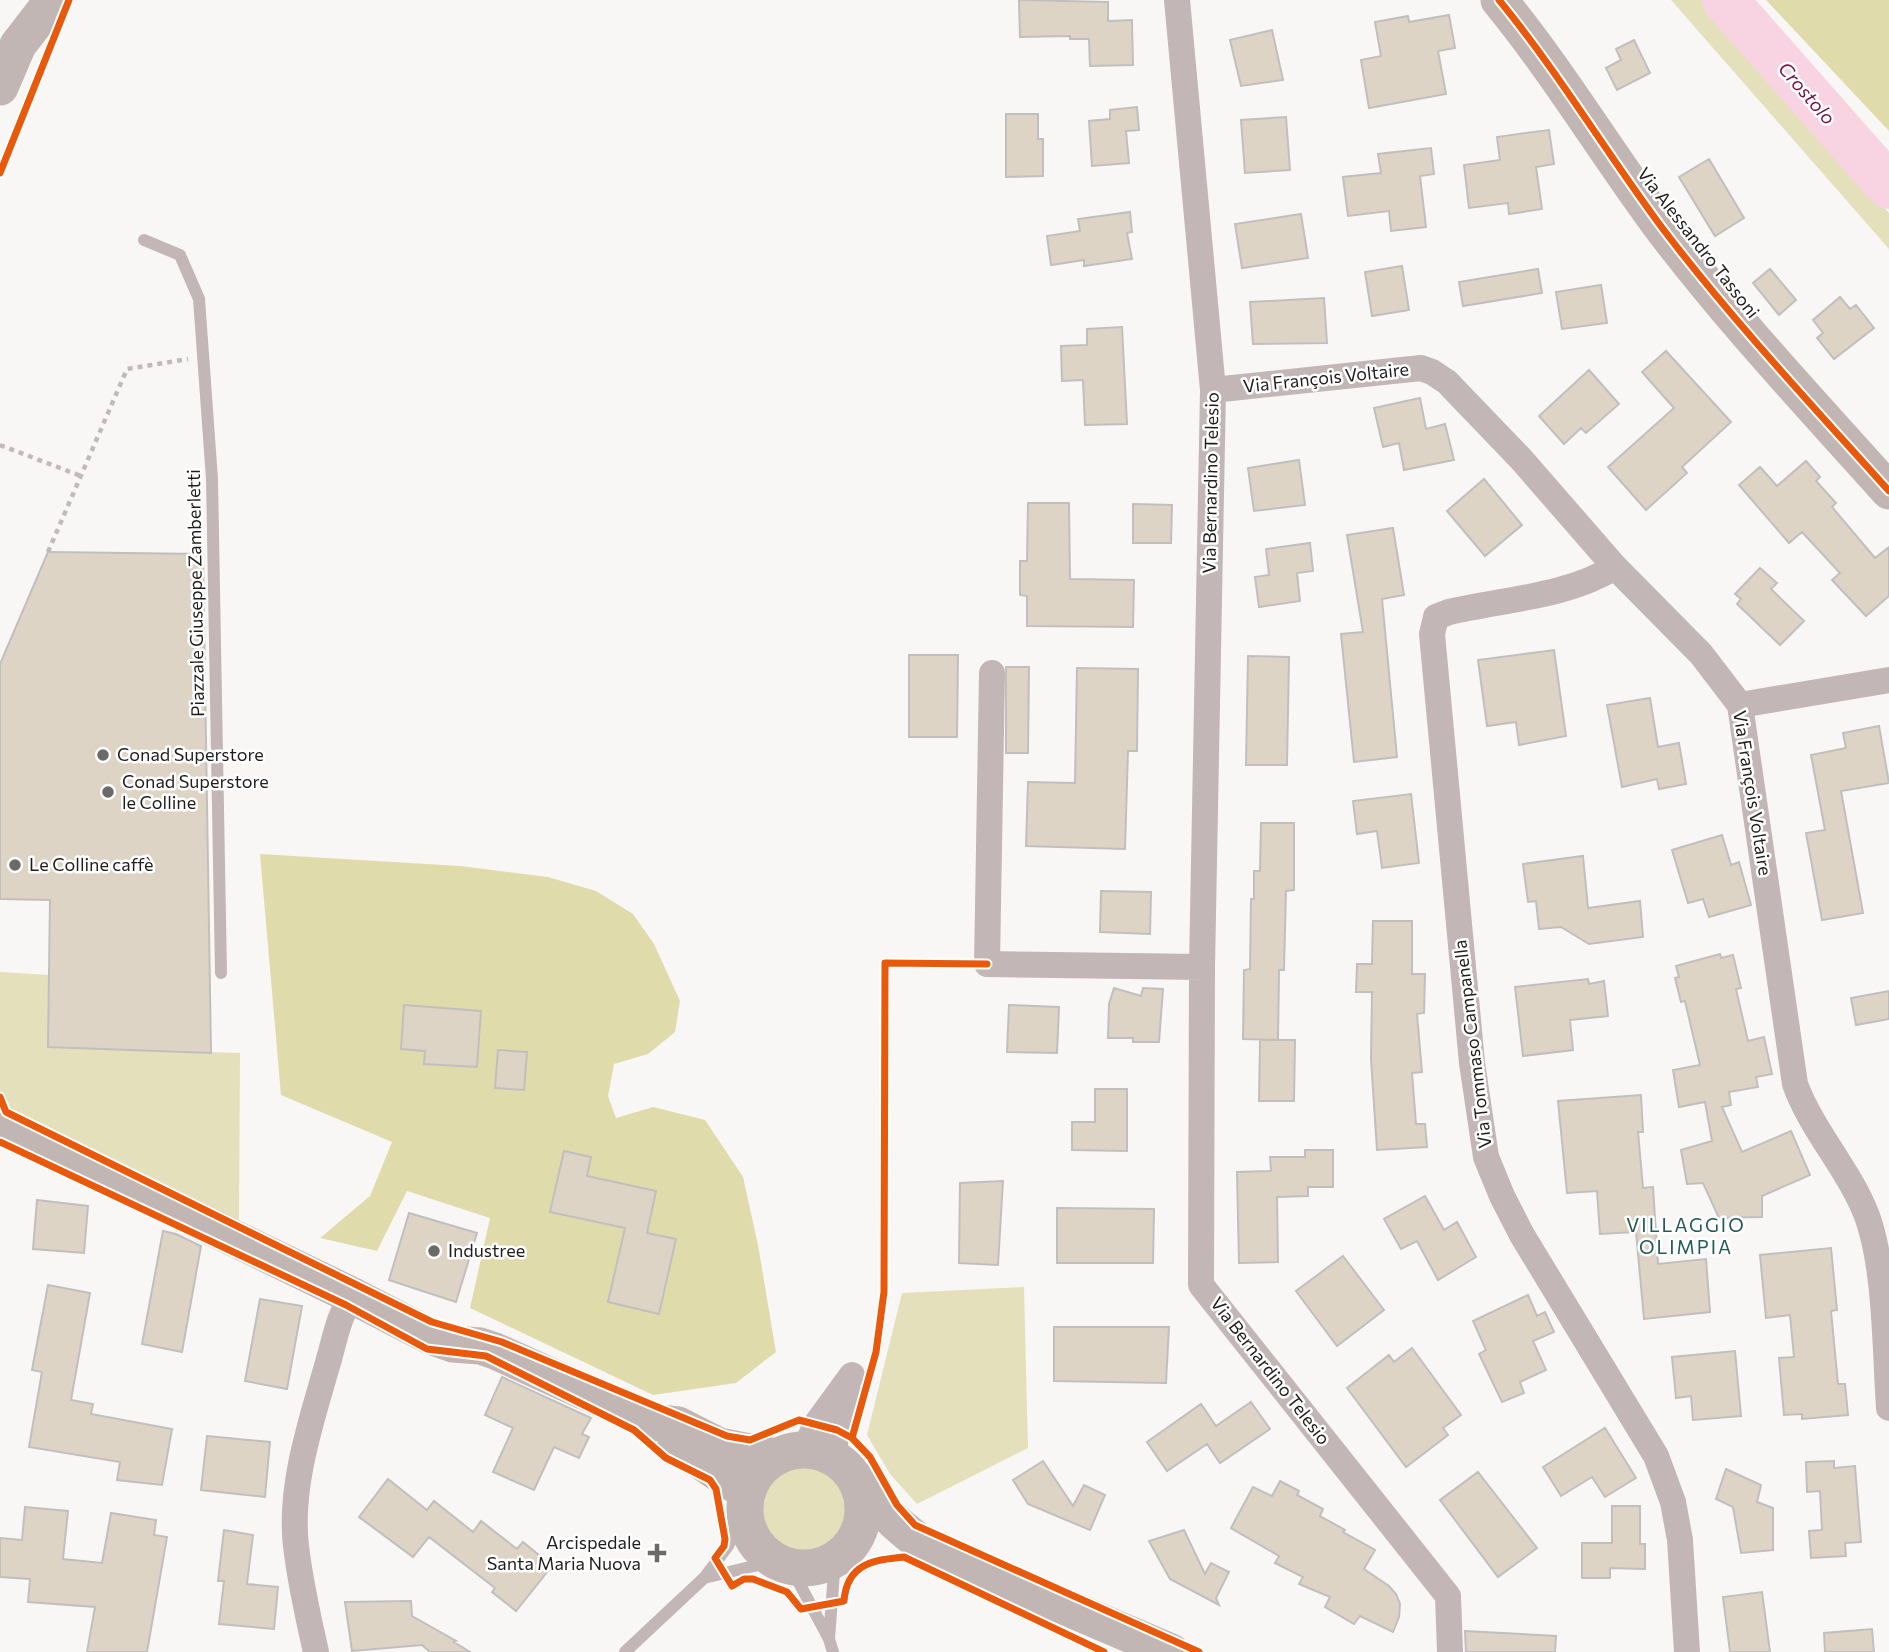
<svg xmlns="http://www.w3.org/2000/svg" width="1889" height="1652" font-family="Commissioner,sans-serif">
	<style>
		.green { fill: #e4e0bb }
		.forest { fill: #e0dbab }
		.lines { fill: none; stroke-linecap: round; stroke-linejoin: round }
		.river { stroke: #f8d4e2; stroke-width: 46 }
		.building { fill: #ded4c5; stroke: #c1bfbe; stroke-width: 2 }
		.path { stroke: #c1bab9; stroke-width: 4.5; stroke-dasharray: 5 5; stroke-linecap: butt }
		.lane { stroke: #c3b6b6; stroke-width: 12 }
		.street { stroke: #c3b6b6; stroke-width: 26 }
		.secondary { stroke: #c2b6b4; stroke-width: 37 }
		.cycleway-casing { stroke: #fff; stroke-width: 11 }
		.cycleway { stroke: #e8590c; stroke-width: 7 }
		.poi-dot { fill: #6c6a69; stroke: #fff; stroke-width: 2.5 }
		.labels { text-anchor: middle; stroke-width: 5; stroke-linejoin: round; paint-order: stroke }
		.street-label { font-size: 18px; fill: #201e1d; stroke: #fff }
		.poi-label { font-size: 18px; fill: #201e1d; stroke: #fff; text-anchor: start }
		.water-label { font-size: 19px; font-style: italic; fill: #731449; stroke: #fff }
		.neighbourhood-label { font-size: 19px; letter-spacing: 2px; fill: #235c57; stroke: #fff }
	</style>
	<rect width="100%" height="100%" fill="#f9f7f5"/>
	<path class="green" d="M 1671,0 L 1702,0 L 1889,213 L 1889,249 Z
		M 0,972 L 49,975 L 48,1047 L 240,1053 L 239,1221 L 0,1109 Z
		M 1024,1287 L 1028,1448 L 917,1504 L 890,1474 L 867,1435 L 902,1293 Z
		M759 1510a46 46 0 1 1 92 0a46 46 0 1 1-92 0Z"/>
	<path class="forest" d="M 1766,0 L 1889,0 L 1889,131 Z
		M 260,854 L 460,866 L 548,877 L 596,891 L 633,914 L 654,944 L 680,1001 L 675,1032 L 648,1054 L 614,1064 L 608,1096 L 616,1118 L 653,1107 L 705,1120 L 743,1177 L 758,1245 L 776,1352 L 736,1383 L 653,1395 L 470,1308 L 490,1218 L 407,1191 L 377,1251 L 320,1238 L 370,1196 L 392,1142 L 281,1095 Z"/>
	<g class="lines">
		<path class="river" d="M 1725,0 L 1889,186"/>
	</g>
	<path class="building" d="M 1019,0 L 1108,2 L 1108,21 L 1132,20 L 1133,65 L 1090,66 L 1089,39 L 1070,39 L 1070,36 L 1020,37 Z
		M 1449,15 L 1455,48 L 1438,51 L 1446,94 L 1369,108 L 1361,60 L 1381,56 L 1375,22 L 1408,16 L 1409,22 Z
		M 1272,30 L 1283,80 L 1241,86 L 1230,40 Z
		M 1634,40 L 1650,73 L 1617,90 L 1606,68 L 1621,60 L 1616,49 Z
		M 1137,107 L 1139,130 L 1126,131 L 1129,163 L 1092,166 L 1089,121 L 1110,119 L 1110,110 Z
		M 1006,114 L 1038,114 L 1038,139 L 1043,139 L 1043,176 L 1006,177 Z
		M 1286,117 L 1290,170 L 1245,173 L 1241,120 Z
		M 1549,130 L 1554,164 L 1536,167 L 1542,209 L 1509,214 L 1508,203 L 1469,208 L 1464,165 L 1500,160 L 1497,137 Z
		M 1431,148 L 1434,174 L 1420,176 L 1426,227 L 1391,231 L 1389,211 L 1348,216 L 1343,177 L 1381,173 L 1378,154 Z
		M 1709,159 L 1744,218 L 1715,236 L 1679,177 Z
		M 1130,212 L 1132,232 L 1127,233 L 1132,259 L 1084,266 L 1084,260 L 1051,265 L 1047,236 L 1080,231 L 1078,219 Z
		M 1301,214 L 1308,258 L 1242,268 L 1235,224 Z
		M 1402,266 L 1409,310 L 1372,316 L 1365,272 Z
		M 1538,269 L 1542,293 L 1463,306 L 1459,282 Z
		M 1770,269 L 1796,300 L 1779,315 L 1753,283 Z
		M 1601,285 L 1607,323 L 1562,329 L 1556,292 Z
		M 1840,297 L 1850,309 L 1856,305 L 1874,328 L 1834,359 L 1817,338 L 1823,333 L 1813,320 Z
		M 1324,298 L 1327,343 L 1253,344 L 1250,302 Z
		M 1122,327 L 1127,424 L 1085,425 L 1083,380 L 1062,381 L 1061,346 L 1087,345 L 1087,329 Z
		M 1666,351 L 1731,422 L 1682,467 L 1687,473 L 1646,510 L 1608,467 L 1674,408 L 1642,372 Z
		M 1589,370 L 1619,404 L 1586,433 L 1581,428 L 1564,444 L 1539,416 Z
		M 1420,398 L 1426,429 L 1445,424 L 1454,460 L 1404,470 L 1399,443 L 1383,447 L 1374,408 Z
		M 1299,460 L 1305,505 L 1254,511 L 1248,468 Z
		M 1806,461 L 1820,477 L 1816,481 L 1836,503 L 1832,507 L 1875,558 L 1889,547 L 1889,596 L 1866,616 L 1832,580 L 1840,573 L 1802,532 L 1789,543 L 1739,485 L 1760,467 L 1777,486 Z
		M 1484,479 L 1522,525 L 1485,556 L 1447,511 Z
		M 1028,503 L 1069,503 L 1070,579 L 1134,580 L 1133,627 L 1027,626 L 1027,596 L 1020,595 L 1020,561 L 1027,561 Z
		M 1133,504 L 1172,505 L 1171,543 L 1133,543 Z
		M 1393,528 L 1404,595 L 1382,599 L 1397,757 L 1354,762 L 1341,634 L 1363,632 L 1347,535 Z
		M 1310,543 L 1313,571 L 1297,573 L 1300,601 L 1259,607 L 1255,577 L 1269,575 L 1266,549 Z
		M 48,552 L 203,554 L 211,1053 L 48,1047 L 50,900 L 0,899 L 0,664 Z
		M 1760,568 L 1777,583 L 1771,589 L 1804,621 L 1780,645 L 1737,604 L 1741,599 L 1735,594 Z
		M 1554,650 L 1566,736 L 1519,745 L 1516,722 L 1487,726 L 1478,660 Z
		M 909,655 L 958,655 L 957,737 L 909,737 Z
		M 1248,656 L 1289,657 L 1287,765 L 1246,765 Z
		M 1006,667 L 1029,667 L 1028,753 L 1006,753 Z
		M 1077,668 L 1138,669 L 1137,751 L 1128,751 L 1125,849 L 1026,846 L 1028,782 L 1075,783 Z
		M 1650,698 L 1658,747 L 1679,743 L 1686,784 L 1659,789 L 1657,779 L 1622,787 L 1607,705 Z
		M 1879,726 L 1889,783 L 1841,791 L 1863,913 L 1822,920 L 1806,833 L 1825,830 L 1811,755 L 1846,748 L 1843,733 Z
		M 1411,794 L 1419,863 L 1382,868 L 1377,831 L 1357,834 L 1353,801 Z
		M 1261,823 L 1294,823 L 1294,890 L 1286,891 L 1284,970 L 1279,970 L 1278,1040 L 1243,1039 L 1244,970 L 1250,969 L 1251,899 L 1254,899 L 1254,871 L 1260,871 Z
		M 1722,835 L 1731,865 L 1739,862 L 1751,905 L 1709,917 L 1703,899 L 1688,903 L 1672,850 Z
		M 1583,856 L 1588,908 L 1640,901 L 1643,937 L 1589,944 L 1561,927 L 1539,929 L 1536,901 L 1528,902 L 1523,864 Z
		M 1101,891 L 1151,892 L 1150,934 L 1100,932 Z
		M 1373,921 L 1412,921 L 1412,974 L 1425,974 L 1424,1013 L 1417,1014 L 1422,1072 L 1412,1073 L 1416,1124 L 1425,1124 L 1427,1147 L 1377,1150 L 1371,1059 L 1372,992 L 1356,992 L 1357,964 L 1372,964 Z
		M 1720,954 L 1721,958 L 1733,955 L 1741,988 L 1736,989 L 1748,1041 L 1764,1037 L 1772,1074 L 1756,1077 L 1758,1087 L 1729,1092 L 1731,1105 L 1722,1107 L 1742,1152 L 1791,1131 L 1810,1175 L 1762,1196 L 1762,1217 L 1719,1218 L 1703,1183 L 1687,1184 L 1681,1150 L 1712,1141 L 1705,1102 L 1679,1107 L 1673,1070 L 1700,1065 L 1685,1001 L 1681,1002 L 1675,978 L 1679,977 L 1676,966 Z
		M 1588,979 L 1589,984 L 1604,981 L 1608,1016 L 1570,1020 L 1573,1050 L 1523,1056 L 1515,987 Z
		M 1114,988 L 1141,996 L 1143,988 L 1163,989 L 1159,1042 L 1133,1042 L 1133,1038 L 1108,1038 L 1109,1004 Z
		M 1889,991 L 1889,1019 L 1856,1025 L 1851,998 Z
		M 404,1005 L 481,1011 L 477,1067 L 424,1064 L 425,1051 L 401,1049 Z
		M 1009,1005 L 1059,1007 L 1057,1053 L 1007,1052 Z
		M 1260,1040 L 1295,1040 L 1294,1101 L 1259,1101 Z
		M 498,1050 L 527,1052 L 524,1090 L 495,1088 Z
		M 1095,1089 L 1127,1089 L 1127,1151 L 1072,1150 L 1072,1122 L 1095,1122 Z
		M 1641,1095 L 1643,1132 L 1638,1132 L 1643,1188 L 1653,1187 L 1658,1264 L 1706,1259 L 1710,1312 L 1644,1319 L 1636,1232 L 1600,1234 L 1597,1191 L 1567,1193 L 1558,1101 Z
		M 1305,1150 L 1333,1150 L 1333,1187 L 1308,1187 L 1308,1196 L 1277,1197 L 1278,1262 L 1239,1263 L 1237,1172 L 1271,1171 L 1270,1157 L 1305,1157 Z
		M 564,1151 L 591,1157 L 587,1176 L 656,1191 L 647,1233 L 676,1239 L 659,1314 L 608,1302 L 625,1228 L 550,1212 Z
		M 1003,1181 L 998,1265 L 959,1263 L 960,1183 Z
		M 1425,1196 L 1444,1230 L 1457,1222 L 1476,1257 L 1438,1280 L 1417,1241 L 1401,1249 L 1384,1219 Z
		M 37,1200 L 88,1206 L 84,1253 L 33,1249 Z
		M 1057,1208 L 1154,1209 L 1153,1263 L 1057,1263 Z
		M 409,1213 L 477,1233 L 456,1302 L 389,1280 Z
		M 163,1231 L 176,1234 L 201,1246 L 182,1352 L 142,1344 Z
		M 1831,1248 L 1837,1310 L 1831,1311 L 1838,1384 L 1845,1384 L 1848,1415 L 1802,1419 L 1802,1414 L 1784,1415 L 1779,1358 L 1794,1357 L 1790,1315 L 1766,1318 L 1760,1255 Z
		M 1343,1256 L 1384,1310 L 1337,1346 L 1296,1291 Z
		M 48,1285 L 90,1293 L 71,1400 L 93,1404 L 91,1414 L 172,1429 L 162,1485 L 117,1480 L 120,1462 L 29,1447 L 42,1372 L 32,1370 Z
		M 1528,1295 L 1537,1316 L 1545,1312 L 1554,1332 L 1533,1341 L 1546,1370 L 1520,1382 L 1524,1393 L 1502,1402 L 1479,1354 L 1486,1350 L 1473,1321 Z
		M 260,1299 L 302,1306 L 287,1389 L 245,1381 Z
		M 1054,1327 L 1169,1327 L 1166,1383 L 1054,1381 Z
		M 1412,1348 L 1461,1415 L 1443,1428 L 1448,1435 L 1406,1467 L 1347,1388 L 1389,1355 L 1394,1362 Z
		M 1735,1351 L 1741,1416 L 1693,1420 L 1691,1396 L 1676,1398 L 1672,1357 Z
		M 502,1377 L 591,1418 L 582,1434 L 589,1437 L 579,1458 L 554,1447 L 534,1490 L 493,1472 L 513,1428 L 485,1415 Z
		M 1251,1402 L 1270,1429 L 1220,1463 L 1207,1444 L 1167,1471 L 1147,1442 L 1201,1404 L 1216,1426 Z
		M 1605,1428 L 1636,1478 L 1605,1497 L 1592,1477 L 1561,1496 L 1543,1467 Z
		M 207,1436 L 270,1442 L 265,1497 L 201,1490 Z
		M 1043,1461 L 1073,1506 L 1084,1485 L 1105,1495 L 1090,1530 L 1028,1504 L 1013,1480 Z
		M 1834,1461 L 1834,1468 L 1855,1466 L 1861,1542 L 1845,1543 L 1846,1556 L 1811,1558 L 1809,1531 L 1822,1530 L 1820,1491 L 1807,1492 L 1806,1462 Z
		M 1726,1469 L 1761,1485 L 1757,1502 L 1773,1508 L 1773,1550 L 1741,1553 L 1733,1507 L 1716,1499 Z
		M 1478,1472 L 1537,1548 L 1498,1577 L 1440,1500 Z
		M 388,1479 L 427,1510 L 434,1501 L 473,1532 L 481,1521 L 517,1549 L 523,1542 L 552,1566 L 516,1611 L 492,1592 L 495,1588 L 429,1537 L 413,1557 L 359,1517 Z
		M 1280,1481 L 1299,1491 L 1297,1495 L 1323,1509 L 1320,1516 L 1345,1530 L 1343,1532 L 1375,1550 L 1364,1569 L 1389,1586 L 1396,1594 L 1400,1604 L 1399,1617 L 1393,1632 L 1360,1616 L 1354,1624 L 1325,1607 L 1330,1597 L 1299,1584 L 1303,1577 L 1275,1563 L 1279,1556 L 1231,1528 L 1253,1487 L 1272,1496 Z
		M 1612,1506 L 1640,1506 L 1640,1544 L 1645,1544 L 1645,1569 L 1610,1568 L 1610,1578 L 1582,1578 L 1582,1543 L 1612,1543 Z
		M 25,1507 L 68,1511 L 63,1559 L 102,1563 L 111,1513 L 156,1520 L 154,1535 L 167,1537 L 147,1652 L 87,1652 L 95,1607 L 28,1602 L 30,1579 L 0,1577 L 0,1538 L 22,1540 Z
		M 224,1530 L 253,1535 L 247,1584 L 278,1587 L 274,1629 L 219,1624 L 224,1581 L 218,1581 Z
		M 1184,1530 L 1205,1574 L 1211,1563 L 1229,1572 L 1216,1598 L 1219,1605 L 1170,1579 L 1149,1541 Z
		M 1762,1592 L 1770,1652 L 1730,1652 L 1723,1597 Z
		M 411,1601 L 412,1616 L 456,1641 L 454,1642 L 470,1652 L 430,1652 L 422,1645 L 352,1651 L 345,1602 Z
		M 1872,1629 L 1874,1652 L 1825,1652 L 1824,1633 Z
		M 1465,1631 L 1556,1636 L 1555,1652 L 1466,1652 Z"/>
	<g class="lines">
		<path class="path" d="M 0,445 L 81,476
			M 48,552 L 127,369 L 188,359"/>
		<path class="lane" d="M 144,240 L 180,255 L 199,299 L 212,479 L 221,973
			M 790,1566 L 829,1639 L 833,1652
			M 704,1578 L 775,1561
			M 829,1639 L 835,1559
			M 625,1652 L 704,1578 L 728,1546 L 744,1512"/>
		<path class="street" d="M 1177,0 L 1213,390 L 1202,967 L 1201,1285 L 1448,1596 L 1450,1652
			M 1213,390 L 1421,368 L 1432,372 L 1447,382 L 1521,459 L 1615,567 L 1701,654 L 1740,705 L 1795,1084 C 1812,1131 1849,1169 1867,1216 C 1886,1268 1885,1351 1889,1408
			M 1615,567 C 1567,597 1504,599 1449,612 L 1436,617 L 1432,634 L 1472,1063 L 1486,1157 L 1502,1196 L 1522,1235 L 1656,1456 L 1673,1502 L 1680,1540 L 1687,1652
			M 992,673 L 987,964 L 1202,967
			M 1740,705 L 1889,680
			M 804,1450 L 817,1423 L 852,1375
			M 833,1457 L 837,1430 L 848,1391
			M 316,1652 C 308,1617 300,1581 296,1546 C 289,1487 311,1422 327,1366 C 334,1344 338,1314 353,1296"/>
		<path class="secondary" d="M 1499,0 C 1559,73 1607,154 1663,229 C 1733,321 1812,405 1889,491
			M 0,87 L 18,45 L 53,0
			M 0,1125 L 353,1296 L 430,1336 L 453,1344 L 480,1346 L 495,1351 L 652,1422 L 678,1425 L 719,1446 L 775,1457
			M 676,1444 L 746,1492
			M745 1509a59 59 0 1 1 118 0a59 59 0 1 1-118 0Z
			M 855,1478 C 877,1506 900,1530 930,1549 L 1171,1652"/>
		<g class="cycleway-casing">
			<path id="cycleway" d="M 1499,0 C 1559,73 1607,154 1663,229 C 1733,321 1812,405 1889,491
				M 0,173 L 69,0
				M 0,1097 L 6,1112 L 432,1322 L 502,1342 L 727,1436 L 750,1440 L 799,1420 L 837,1430 L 852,1438 L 870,1457 L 897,1505 L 915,1525 L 1199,1652
				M 0,1142 L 346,1305 L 427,1349 L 486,1356 L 634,1430 L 666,1458 L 710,1480 L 716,1489 L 725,1539 L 724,1546 L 715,1558 L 732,1586 L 744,1579 L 753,1579 L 787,1592 L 801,1609 L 844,1601 C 847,1563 874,1560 904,1557 L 1104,1652
				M 852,1438 L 876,1352 L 884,1292 L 885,963 L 987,964"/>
		</g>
		<use href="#cycleway" class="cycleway"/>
	</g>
	<g class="poi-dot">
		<circle cx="103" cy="755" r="7"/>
		<circle cx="108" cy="792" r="7"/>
		<circle cx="15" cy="865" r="7"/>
		<circle cx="434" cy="1251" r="7"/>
		<path d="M653.5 1542.5h7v7h7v7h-7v7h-7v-7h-7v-7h7z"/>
	</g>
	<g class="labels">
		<g class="street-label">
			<text transform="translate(1698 243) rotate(52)" y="6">Via Alessandro Tassoni</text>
			<text transform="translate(1326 378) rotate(-6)" y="6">Via François Voltaire</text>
			<text transform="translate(1211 483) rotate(-89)" y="6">Via Bernardino Telesio</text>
			<text transform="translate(196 593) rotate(-91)" y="6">Piazzale Giuseppe Zamberletti</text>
			<text transform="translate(1752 793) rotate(81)" y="6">Via François Voltaire</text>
			<text transform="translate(1473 1044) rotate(-97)" y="6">Via Tommaso Campanella</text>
			<text transform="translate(1270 1371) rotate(52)" y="6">Via Bernardino Telesio</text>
		</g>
		<g class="poi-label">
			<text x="117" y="761">Conad Superstore</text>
			<text x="122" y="788">Conad Superstore<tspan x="122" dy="21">le Colline</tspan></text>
			<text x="29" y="871">Le Colline caffè</text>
			<text x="448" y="1257">Industree</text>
			<text x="641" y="1549" text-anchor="end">Arcispedale<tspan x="641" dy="21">Santa Maria Nuova</tspan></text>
		</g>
		<g class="water-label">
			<text transform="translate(1807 93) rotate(49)" y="7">Crostolo</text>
		</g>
		<g class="neighbourhood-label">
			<text x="1686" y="1232">VILLAGGIO<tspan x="1686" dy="22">OLIMPIA</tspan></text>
		</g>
	</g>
</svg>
